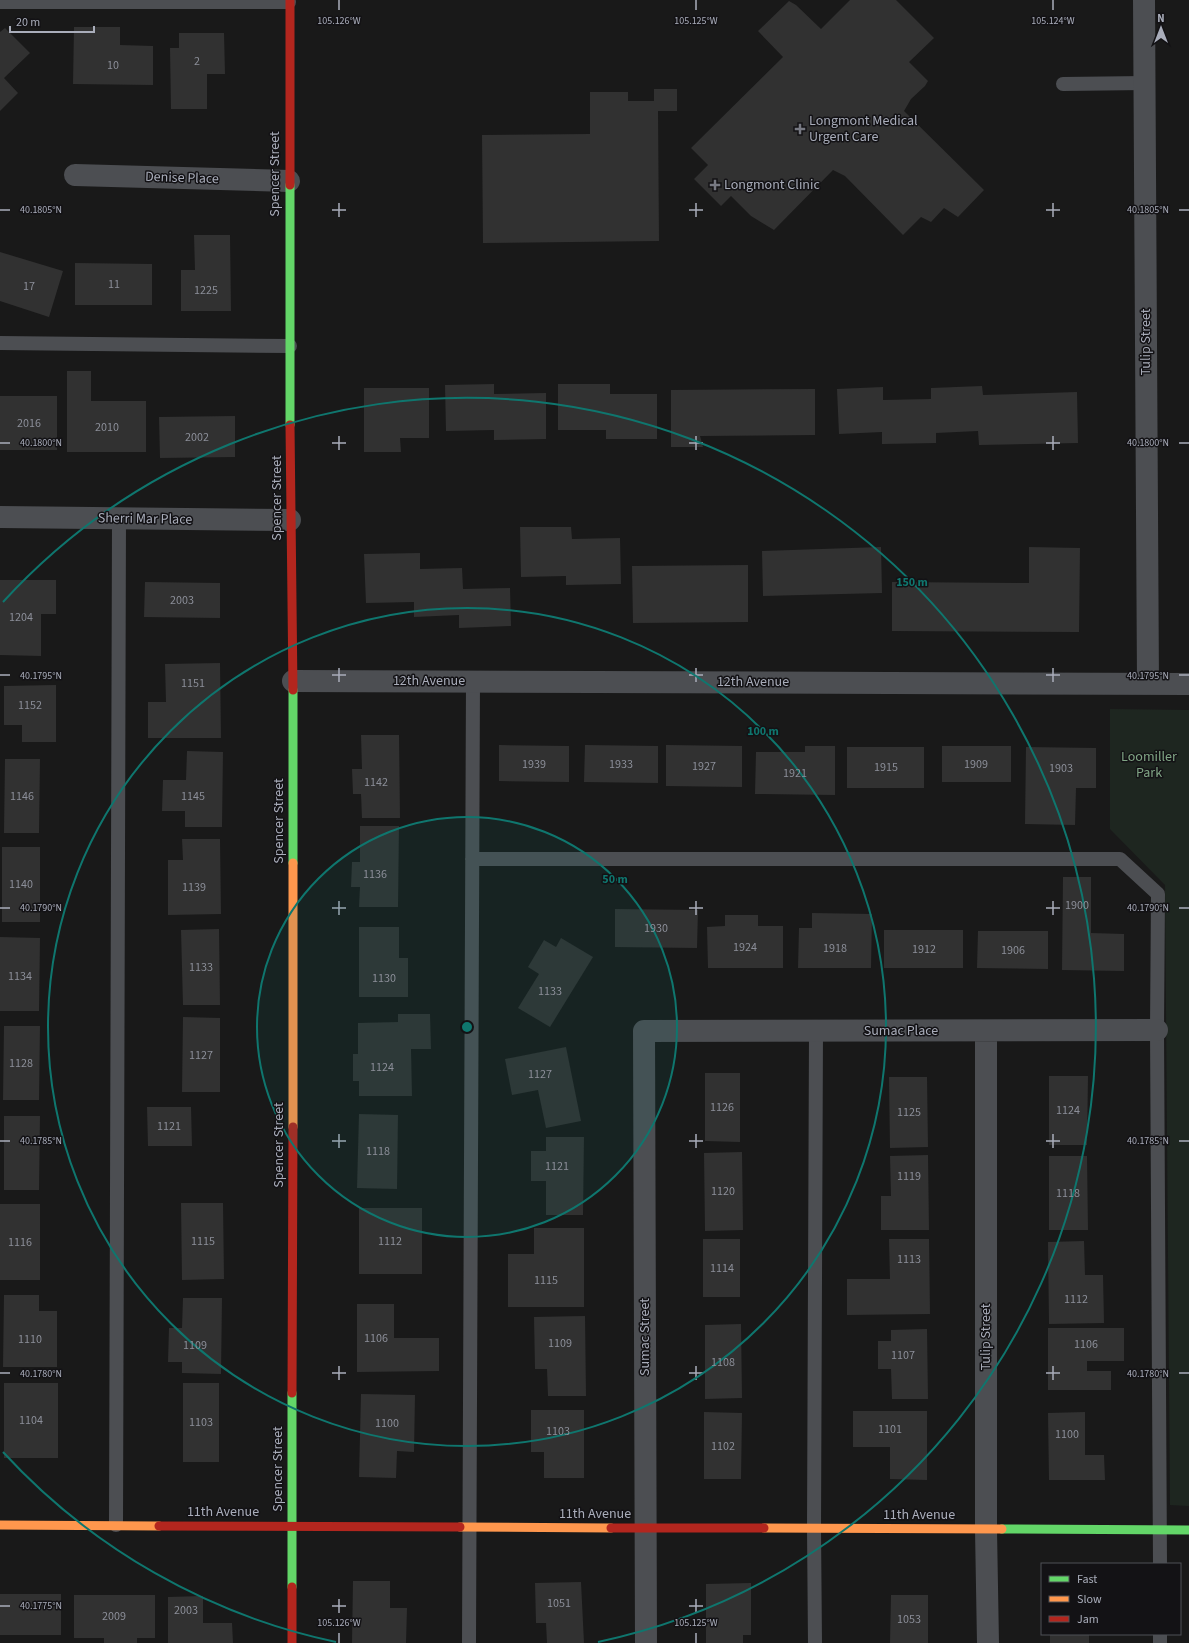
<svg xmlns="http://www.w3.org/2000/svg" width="1189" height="1643" font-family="'Source Sans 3',sans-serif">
<rect width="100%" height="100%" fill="#191919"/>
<path fill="#1e2620" d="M1110 709 1189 710V1506L1170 1505 1165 885 1110 829Z"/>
<path fill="#313131" d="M850 0H896L934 38 909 62 928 81 925 86 911 99 904 111 984 190 958 217 944 208 931 222 921 217 903 235 845 176 833 170 774 230 751 216 731 196 721 206 694 179 708 165 691 148 783 57 758 31 789 1 796 5 821 29Z
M74 27H120V45L153 46V85L73 84Z
M5 28 30 53 4 78 18 93 0 111V32Z
M179 33H224L225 74H207V109H171L170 48H179Z
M654 89H677V111H658L659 241 483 243 482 135 590 134V92H628V101H654Z
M194 235H230L231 311H181V270H195Z
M0 252 63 271 49 317 0 301Z
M75 263 152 264V305H75Z
M67 371H91V401H146V452H67Z
M494 384V394L546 393V439L494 440V430L446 431 445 385Z
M558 384H610V394H657V439H606V430H558Z
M982 386 983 395 1077 392 1078 443 979 445 978 431 936 433V443L882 444V432L839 434 837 389 883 387V400L931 399V388Z
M364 388H429V438H400L401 452H364Z
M815 389V435L700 436 703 447H671V390Z
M0 396H57V450H0Z
M235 416V457L160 458 159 417Z
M520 527H571L572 539 620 538 621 584 566 585V576L521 577Z
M881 547 882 593 763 596 762 551Z
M1029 547 1080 548 1079 632 892 631V582L1029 583Z
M420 553V569L462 568 463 589 510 588 511 626 459 628V615L414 617V602L366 603 364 554Z
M748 565V622L633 623 632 566Z
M0 580H56V614H41V656L0 655Z
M145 582 220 583V618L144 617Z
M220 663 221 738H148V702H166L165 664Z
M56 685V742H22V725H4V686Z
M361 735H399L400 818H362L361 794H353L352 769H362Z
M499 745 569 746V782L499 781Z
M585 745 658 746V783L584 782Z
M666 745 742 746V787L666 786Z
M805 746H835V795L755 794 756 752H805Z
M942 746H1011V782H942Z
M847 747H924V788H847Z
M1026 747 1096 748V788H1076L1075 825 1025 824Z
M187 751 223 752 222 827H185V811H162L163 780H186Z
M5 759H40L39 833H4Z
M360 826H399L398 907H359L360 887H351L352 862H360Z
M182 839H220L221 914 168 915V860H183Z
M2 847H40V922H2Z
M1063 877H1091V933L1124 934V971L1062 970Z
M615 909 698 910 697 948 615 947Z
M812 913 872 914 871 968H798L799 928H812Z
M725 915H758V926H783V968H708L707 927 725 926Z
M359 927H399V958H408V997H359Z
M219 929 220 1005H183L181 930Z
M884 930H963V968H884Z
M978 931H1048V969L977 968Z
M0 937 40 938 39 1011H0Z
M561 938 593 957 550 1027 518 1008 539 974 528 967 544 940 556 947Z
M398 1014H430L431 1049H411L412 1096H359V1081H353V1054H358V1023L398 1022Z
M183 1017 220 1018V1092H182Z
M4 1026H40L39 1100H3Z
M566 1047 581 1121 546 1128 538 1090 512 1095 505 1059Z
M705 1073H740V1142L705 1141Z
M1049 1076H1088L1087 1145H1049Z
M889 1077H927L928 1147 890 1148Z
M147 1107H191L192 1146H148Z
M359 1114 398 1115 397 1189 357 1188Z
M4 1116H40L39 1190H4Z
M546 1137H584L583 1215H546V1181H531V1151H546Z
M742 1152 743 1230 705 1231 704 1153Z
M928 1155 929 1230H881V1196H891L890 1156Z
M1049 1156H1087L1088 1230H1049Z
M181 1203H223L224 1279 182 1280Z
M0 1204H40V1280H0Z
M359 1208H422V1274H359Z
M534 1228H584V1307H508V1254H534Z
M703 1239H740V1297H703Z
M889 1239H929L930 1314 847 1315V1279H890Z
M1084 1241 1085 1275H1103L1104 1323 1049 1324 1048 1242Z
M4 1295H39V1311H57V1367H3Z
M183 1298H222L221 1374 182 1373V1362H168L169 1328H182Z
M357 1304H394V1338H439V1371L357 1372Z
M585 1316 586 1396H548L547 1369H535L534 1317Z
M741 1324 742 1398 705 1399V1325Z
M1048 1328H1124V1361H1087V1371H1111V1390H1048Z
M927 1329 928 1399H892L891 1369H878V1341H891V1330Z
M4 1383H58V1458H4Z
M183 1383H219V1462H183Z
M361 1394 415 1395 414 1452 397 1451 396 1478 359 1477Z
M531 1410H584V1478H544V1452H531Z
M853 1411H927V1480L890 1479V1447H853Z
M704 1412 742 1413 741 1479H704Z
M1085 1412V1455H1104L1105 1480H1049L1048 1413Z
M353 1581H390V1608H407L406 1643H352Z
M581 1582 584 1643H547L546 1623H536L535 1583Z
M751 1583V1635H743V1643H706V1584Z
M0 1594H61V1635H0Z
M74 1595H155V1638H137V1643H104V1638H74Z
M891 1595H928V1643H890Z
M203 1596V1623H232L233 1643H168V1597Z
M1050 1634H1089V1643H1050Z"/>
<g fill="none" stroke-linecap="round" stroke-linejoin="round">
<path stroke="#4c4e52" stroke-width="14" d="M0 2H289
M1063 84 1145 83
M0 343 290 346
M472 859H1120L1158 894 1157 1030 1160 1564
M116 1525 119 519
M1160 1634V1643
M469 1643 473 681
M815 1643 814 1529 816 1031"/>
<path stroke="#4c4e52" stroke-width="22" d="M1144 0 1148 684
M75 175 289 181
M0 517 290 520
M293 681 1189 684
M986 1031V1530L988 1643
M646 1643 644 1031 1157 1030"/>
<path stroke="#63d668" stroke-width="9" d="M290 185V425
M293 863V690
M1002 1529 1189 1530
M292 1587V1393"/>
<path stroke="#ff974d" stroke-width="9" d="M293 1127V863
M0 1525 159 1526
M460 1527 611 1528
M764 1528 1002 1529"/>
<path stroke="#b3261e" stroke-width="9" d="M290 0V185
M290 425 293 690
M292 1393 293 1127
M159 1526 460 1527
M611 1528H764
M292 1643V1587"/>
</g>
<path fill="none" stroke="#a9adba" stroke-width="1.5" d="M339 0V10M696 0V10M1053 0V10M339 203V217M696 203V217M1053 203V217M0 210H10M332 210H346M689 210H703M1046 210H1060M1179 210H1189M339 436V450M696 436V450M1053 436V450M0 443H10M332 443H346M689 443H703M1046 443H1060M1179 443H1189M339 668V682M696 668V682M1053 668V682M0 675H10M332 675H346M689 675H703M1046 675H1060M1179 675H1189M339 901V915M696 901V915M1053 901V915M0 908H10M332 908H346M689 908H703M1046 908H1060M1179 908H1189M339 1134V1148M696 1134V1148M1053 1134V1148M0 1141H10M332 1141H346M689 1141H703M1046 1141H1060M1179 1141H1189M339 1366V1380M696 1366V1380M1053 1366V1380M0 1373H10M332 1373H346M689 1373H703M1046 1373H1060M1179 1373H1189M339 1599V1613M696 1599V1613M0 1606H10M332 1606H346M689 1606H703M339 1633V1643M696 1633V1643"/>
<circle cx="467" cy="1027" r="210" fill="#0f766e" fill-opacity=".12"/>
<g fill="none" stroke="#0f766e" stroke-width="2">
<circle cx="467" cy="1027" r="210"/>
<circle cx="467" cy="1027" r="419"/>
<path d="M336 1642A629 629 0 0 1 3 1452M3 602A629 629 0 1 1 598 1642"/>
</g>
<g fill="#777982" stroke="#131215" stroke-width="1.5">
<path d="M798 123h4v4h4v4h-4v4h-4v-4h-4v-4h4z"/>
<path d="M713 179h4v4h4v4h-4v4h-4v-4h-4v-4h4z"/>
</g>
<g text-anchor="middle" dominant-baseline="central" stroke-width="3" stroke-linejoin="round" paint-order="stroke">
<g font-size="12" fill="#8b8e98">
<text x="197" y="61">2</text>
<text x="113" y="65">10</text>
<text x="114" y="284">11</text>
<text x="29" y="286">17</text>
<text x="206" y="290">1225</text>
<text x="29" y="423">2016</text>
<text x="107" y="427">2010</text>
<text x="197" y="437">2002</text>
<text x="182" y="600">2003</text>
<text x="21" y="617">1204</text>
<text x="193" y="683">1151</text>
<text x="30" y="705">1152</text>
<text x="534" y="764">1939</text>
<text x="621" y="764">1933</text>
<text x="976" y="764">1909</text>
<text x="704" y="766">1927</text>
<text x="886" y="767">1915</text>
<text x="1061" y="768">1903</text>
<text x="795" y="773">1921</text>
<text x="376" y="782">1142</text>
<text x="22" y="796">1146</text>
<text x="193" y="796">1145</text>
<text x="375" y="874">1136</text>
<text x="21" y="884">1140</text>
<text x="194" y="887">1139</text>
<text x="1077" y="905">1900</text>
<text x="656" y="928">1930</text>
<text x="745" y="947">1924</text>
<text x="835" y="948">1918</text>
<text x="924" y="949">1912</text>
<text x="1013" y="950">1906</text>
<text x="201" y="967">1133</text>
<text x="20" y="976">1134</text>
<text x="384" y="978">1130</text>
<text x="550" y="991">1133</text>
<text x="201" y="1055">1127</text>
<text x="21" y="1063">1128</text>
<text x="382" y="1067">1124</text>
<text x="540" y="1074">1127</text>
<text x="722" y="1107">1126</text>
<text x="1068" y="1110">1124</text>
<text x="909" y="1112">1125</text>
<text x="169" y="1126">1121</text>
<text x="378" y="1151">1118</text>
<text x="557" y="1166">1121</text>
<text x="909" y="1176">1119</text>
<text x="723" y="1191">1120</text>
<text x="1068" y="1193">1118</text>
<text x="203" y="1241">1115</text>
<text x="390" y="1241">1112</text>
<text x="20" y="1242">1116</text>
<text x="909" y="1259">1113</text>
<text x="722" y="1268">1114</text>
<text x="546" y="1280">1115</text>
<text x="1076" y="1299">1112</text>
<text x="376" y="1338">1106</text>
<text x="30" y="1339">1110</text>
<text x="560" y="1343">1109</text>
<text x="1086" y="1344">1106</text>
<text x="195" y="1345">1109</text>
<text x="903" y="1355">1107</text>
<text x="723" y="1362">1108</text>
<text x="31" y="1420">1104</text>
<text x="201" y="1422">1103</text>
<text x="387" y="1423">1100</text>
<text x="890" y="1429">1101</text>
<text x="558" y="1431">1103</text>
<text x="1067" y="1434">1100</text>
<text x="723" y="1446">1102</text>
<text x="559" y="1603">1051</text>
<text x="186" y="1610">2003</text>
<text x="114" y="1616">2009</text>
<text x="909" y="1619">1053</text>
</g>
<g font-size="14" fill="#a9adba" stroke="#131215" text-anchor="start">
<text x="809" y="121">Longmont Medical<tspan x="809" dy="16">Urgent Care</tspan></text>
<text x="724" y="185">Longmont Clinic</text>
</g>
<g font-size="14" fill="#a9adba" stroke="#131215">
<text transform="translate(275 174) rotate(-90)">Spencer Street</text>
<text transform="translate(182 178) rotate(2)">Denise Place</text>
<text transform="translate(1146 342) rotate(-90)">Tulip Street</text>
<text transform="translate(277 498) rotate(-90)">Spencer Street</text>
<text transform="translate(145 519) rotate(1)">Sherri Mar Place</text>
<text x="429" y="681">12th Avenue</text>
<text x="753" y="682">12th Avenue</text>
<text transform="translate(279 821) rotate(-90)">Spencer Street</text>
<text x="901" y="1031">Sumac Place</text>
<text transform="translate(279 1145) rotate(-90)">Spencer Street</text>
<text transform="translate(645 1337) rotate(-90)">Sumac Street</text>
<text transform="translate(986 1337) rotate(-90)">Tulip Street</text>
<text transform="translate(278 1469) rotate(-90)">Spencer Street</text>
<text x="223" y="1512">11th Avenue</text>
<text x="595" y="1514">11th Avenue</text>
<text x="919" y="1515">11th Avenue</text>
</g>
<g font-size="14" fill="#80a585" stroke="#131215">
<text x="1149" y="757">Loomiller<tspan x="1149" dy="16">Park</tspan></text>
</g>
</g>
<g font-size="10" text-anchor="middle" fill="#a9adba" stroke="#131215" stroke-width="3" stroke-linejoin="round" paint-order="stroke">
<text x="339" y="24">105.126°W</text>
<text x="696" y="24">105.125°W</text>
<text x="1053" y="24">105.124°W</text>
<text x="41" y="213">40.1805°N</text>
<text x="1148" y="213">40.1805°N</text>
<text x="41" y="446">40.1800°N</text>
<text x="1148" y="446">40.1800°N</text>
<text x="41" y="679">40.1795°N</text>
<text x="1148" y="679">40.1795°N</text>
<text x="41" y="911">40.1790°N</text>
<text x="1148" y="911">40.1790°N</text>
<text x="41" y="1144">40.1785°N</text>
<text x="1148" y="1144">40.1785°N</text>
<text x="41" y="1377">40.1780°N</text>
<text x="1148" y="1377">40.1780°N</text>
<text x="41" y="1609">40.1775°N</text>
<text x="339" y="1626">105.126°W</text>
<text x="696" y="1626">105.125°W</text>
</g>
<circle cx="467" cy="1027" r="6" fill="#0f766e" stroke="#131215" stroke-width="2"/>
<g font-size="12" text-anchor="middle" font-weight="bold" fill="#0f766e" stroke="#131215" stroke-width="3" stroke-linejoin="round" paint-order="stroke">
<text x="912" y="586">150 m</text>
<text x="763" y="735">100 m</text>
<text x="615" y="883">50 m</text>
</g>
<rect x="1041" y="1563" width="140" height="72" fill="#131215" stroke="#4f5057"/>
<rect x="1049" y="1576" width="20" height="6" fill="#63d668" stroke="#4f5057"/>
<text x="1077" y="1583" font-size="12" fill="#a9adba">Fast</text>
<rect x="1049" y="1596" width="20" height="6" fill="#ff974d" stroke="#4f5057"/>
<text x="1077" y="1603" font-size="12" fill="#a9adba">Slow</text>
<rect x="1049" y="1616" width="20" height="6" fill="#b3261e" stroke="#4f5057"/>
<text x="1077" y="1623" font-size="12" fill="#a9adba">Jam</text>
<g transform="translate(1161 28)" stroke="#131215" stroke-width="3" paint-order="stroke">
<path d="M0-3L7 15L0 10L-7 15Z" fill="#a9adba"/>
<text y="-6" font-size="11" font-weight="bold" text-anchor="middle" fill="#a9adba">N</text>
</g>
<path d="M10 26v6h84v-6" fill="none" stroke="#a9adba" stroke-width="2"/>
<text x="16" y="26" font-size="12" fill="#a9adba" stroke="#131215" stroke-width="3" paint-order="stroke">20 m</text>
</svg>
